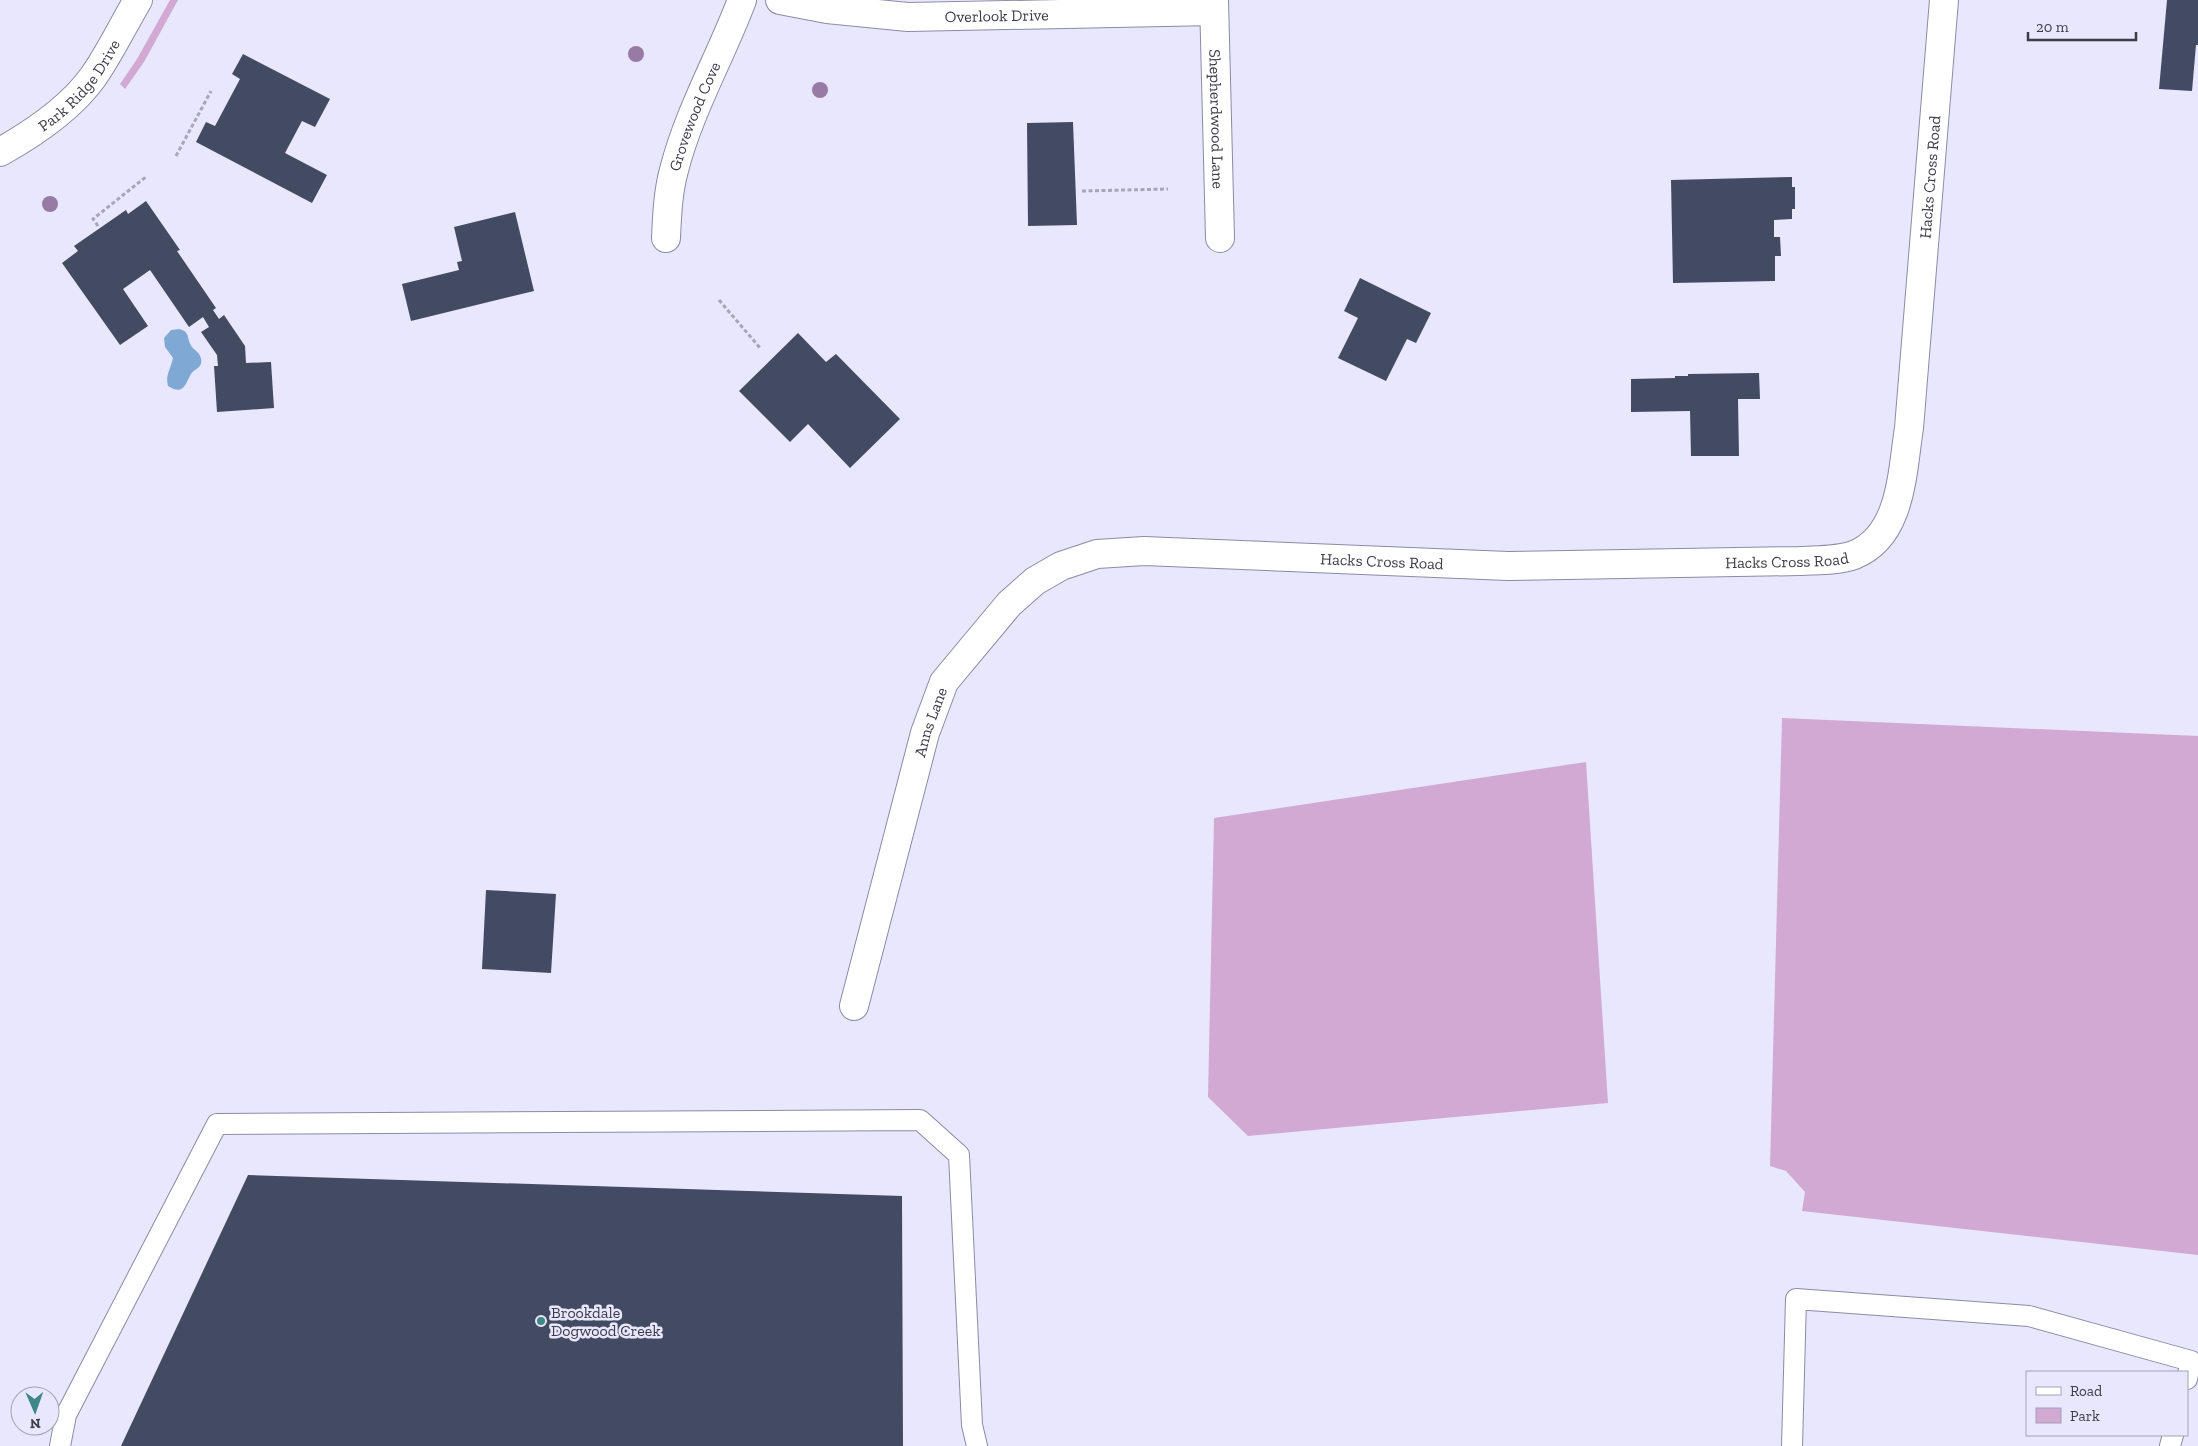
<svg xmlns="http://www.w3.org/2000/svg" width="2198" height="1446" font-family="'Zilla Slab',serif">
<rect width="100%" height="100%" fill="#e8e7fe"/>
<path fill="#d1a9d3" d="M170 0H178L144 62 125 89 120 84 137 59Z
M1782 718 2198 736V1255L1802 1211 1805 1192 1786 1171 1770 1166Z
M1586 762 1608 1103 1248 1136 1208 1097 1214 818Z"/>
<path fill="#7fa8d5" d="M179 329C191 332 186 338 192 347 195 351 200 352 201 359 203 368 194 369 191 374 185 384 184 396 168 386 165 374 171 369 173 358L165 347 164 338 171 330Z"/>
<path fill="#434b62" d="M2167 0H2198V45H2196L2192 91 2159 89Z
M243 54 330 99 315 127 302 121 285 153 327 175 312 203 196 142 206 122 215 126 240 79 232 74Z
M1073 122 1077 225 1028 226 1027 123Z
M1792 177V187H1795V209H1792V219L1774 220V237H1780L1781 256H1775V281L1673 283 1671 180Z
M146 201 180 250 177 251 216 308 213 310 219 319 224 315 245 346 246 363 271 362 274 408 217 412 214 366H218L217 355 201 332 209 327 203 317 189 327 150 270 123 289 148 326 120 345 62 263 78 251 74 246 126 210 128 214Z
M515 212 534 291 411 321 402 284 459 270 457 262 462 261 454 227Z
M1360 278 1431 313 1416 343 1407 339 1386 381 1338 358 1358 318 1344 311Z
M798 333 826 362 836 354 900 419 850 468 808 424 790 442 739 391Z
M1759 373 1760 399H1738L1739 456H1691L1690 411 1631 412V379L1675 378V376H1688V374Z
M486 890 556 894 551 973 482 969Z
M248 1175 902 1196 903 1446H121Z"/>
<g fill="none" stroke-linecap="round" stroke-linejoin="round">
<defs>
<path id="lane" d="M60 1446 66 1415 217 1124 920 1120 959 1155 972 1425 977 1446
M1792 1446 1796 1299 2029 1316 2191 1361 2187 1379
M2170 1446 2173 1435"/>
<g id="street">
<path id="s1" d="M780 0 827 9 908 17 1214 11"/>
<path id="s2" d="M1214 0 1220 238"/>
<path id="s3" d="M0 152C34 133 70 109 93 77 110 53 123 25 138 0"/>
<path id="s4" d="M666 238C667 215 668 192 674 170 689 111 721 56 742 0"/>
<path id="s5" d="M854 1006 925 733 944 682 1009 604 1035 581 1061 566 1097 554 1144 551 1508 566 1800 561C1817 560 1837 561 1854 555 1902 536 1902 472 1909 428L1944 0"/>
</g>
</defs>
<use href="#lane" stroke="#8c8aa5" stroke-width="22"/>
<use href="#street" stroke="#8c8aa5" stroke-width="30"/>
<path stroke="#a7a6b9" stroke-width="3" stroke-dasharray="4 2.5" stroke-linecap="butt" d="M176 156 211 91
M1082 191 1168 189
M98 226 93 219 147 176
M719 300 761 349"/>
<use href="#lane" stroke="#fff" stroke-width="20"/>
<use href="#street" stroke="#fff" stroke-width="28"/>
</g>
<g fill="#977ba4">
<circle cx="636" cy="54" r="8"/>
<circle cx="820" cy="90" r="8"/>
<circle cx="50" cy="204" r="8"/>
</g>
<circle fill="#3e8687" stroke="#e8e7fe" stroke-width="2" cx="541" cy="1321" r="5"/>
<g text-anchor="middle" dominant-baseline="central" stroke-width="5" stroke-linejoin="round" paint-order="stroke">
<g font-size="16" fill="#3c3b47" stroke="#e8e7fe">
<text stroke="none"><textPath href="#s1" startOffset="218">Overlook Drive</textPath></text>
<text stroke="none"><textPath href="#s3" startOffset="105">Park Ridge Drive</textPath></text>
<text stroke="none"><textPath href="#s4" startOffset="126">Grovewood Cove</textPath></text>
<text stroke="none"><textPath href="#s2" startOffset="119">Shepherdwood Lane</textPath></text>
<text stroke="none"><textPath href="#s5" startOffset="1696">Hacks Cross Road</textPath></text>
<text stroke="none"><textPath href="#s5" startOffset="1231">Hacks Cross Road</textPath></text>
<text stroke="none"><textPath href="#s5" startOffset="826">Hacks Cross Road</textPath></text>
<text stroke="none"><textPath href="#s5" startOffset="294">Anns Lane</textPath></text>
</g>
<g font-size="16" fill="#3c3b47" stroke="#e8e7fe" text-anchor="start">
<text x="551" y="1312">Brookdale<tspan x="551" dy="18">Dogwood Creek</tspan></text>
</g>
</g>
<rect x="2026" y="1371" width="162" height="65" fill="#e8e7fe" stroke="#a3a2b5"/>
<rect x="2036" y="1387" width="25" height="8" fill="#ffffff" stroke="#a3a2b5"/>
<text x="2070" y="1396" font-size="15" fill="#3c3b47">Road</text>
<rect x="2036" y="1408" width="25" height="15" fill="#d1a9d3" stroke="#a3a2b5"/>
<text x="2070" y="1421" font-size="15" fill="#3c3b47">Park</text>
<g transform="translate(35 1411) rotate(178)"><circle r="24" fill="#e8e7fe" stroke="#a3a2b5"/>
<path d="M0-4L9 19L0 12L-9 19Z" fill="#3e8687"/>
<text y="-8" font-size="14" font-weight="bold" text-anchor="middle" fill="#3c3b47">N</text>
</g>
<path d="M2028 32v8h108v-8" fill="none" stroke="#3c3b47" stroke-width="2.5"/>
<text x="2036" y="32" font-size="15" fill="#3c3b47" stroke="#e8e7fe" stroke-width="4" paint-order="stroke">20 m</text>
</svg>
